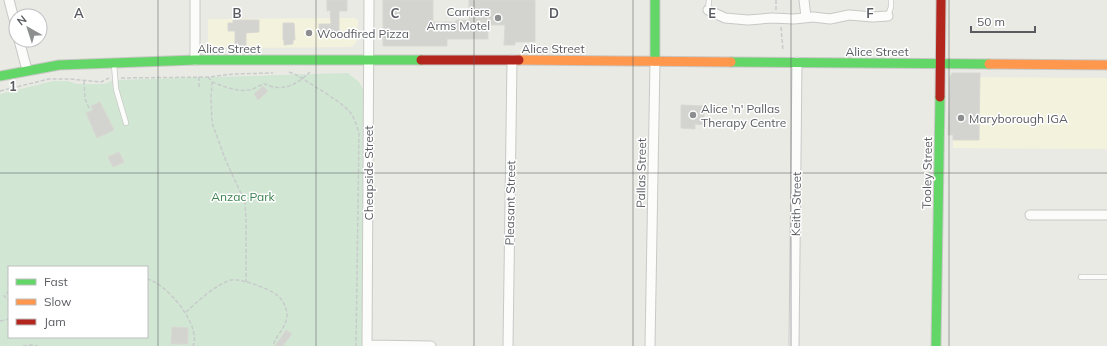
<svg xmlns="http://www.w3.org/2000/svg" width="1107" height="346" font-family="Mulish,sans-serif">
<rect width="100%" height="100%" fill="#eaeae4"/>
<path fill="#f3f3dd" d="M354 18 358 20 357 41 354 45 350 47 214 48 208 42V19Z
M953 77 1107 78V149L953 148Z"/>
<path fill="#d2e6d4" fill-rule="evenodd" d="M348 73 359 82 363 89 362 346H0V94L53 81H68L77 84H104L114 80ZM9 267H147V337H9Z"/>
<path fill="#d3d3cf" stroke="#d9d8d3" d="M327 0H347V11H339V33H319V24H331L330 10 327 11Z
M383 0H433V22H456V20H469V0H535V42H515V45H504L505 25H488V39H447V46H383Z
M233 20H259V32L246 33V47H235V31H228V23H233Z
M283 23H294L295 40H293V44L284 45V40H283Z
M952 73H980L979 140H953V135H948L950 77Z
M263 86 268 91 258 100 254 94Z
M100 102 114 130 97 138 86 113 93 110 91 106Z
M681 105 704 106V125L695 124V129L681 128Z
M119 152 124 162 113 167 108 157Z
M172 327 188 328V344H171Z
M286 330 292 334 288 339 283 346H275Z"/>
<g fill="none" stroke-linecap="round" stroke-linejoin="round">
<defs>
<path id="lane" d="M708 10 709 0
M888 16 891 7V0
M114 64 116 89 126 123
M1081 277H1107"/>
<path id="street" d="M9 0 16 27
M195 0V60
M804 0 806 17
M708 10 725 18 748 20 772 18 794 19 813 17 830 19 849 15 873 17 888 16
M19 40 27 70
M1030 215H1107
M367 345 431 346
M367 346 369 0
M508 346 512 60
M650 346 655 61
M794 346 797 62"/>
<path id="fast" d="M655 0V61
M731 62 989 64
M0 76 59 65 195 60H421
M936 346 940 97"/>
<path id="slow" d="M519 60 731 62
M989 64 1107 65"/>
<path id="jam" d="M421 60H519
M940 97 941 0"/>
</defs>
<use href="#lane" stroke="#c8c8c7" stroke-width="6"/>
<use href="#street" stroke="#c8c8c7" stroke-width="11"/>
<use href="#fast" stroke="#c7c7c5" stroke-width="11"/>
<use href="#slow" stroke="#c7c7c5" stroke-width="11"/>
<use href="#jam" stroke="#c7c7c5" stroke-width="11"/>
<path stroke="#c7ccca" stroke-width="1.5" stroke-dasharray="4 2" stroke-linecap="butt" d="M776 10V0
M781 27 783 51
M289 72 297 75C311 85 338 99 349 111 354 117 357 125 359 134L356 346
M199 77V87
M208 77 212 82 211 98 212 123 226 161 245 202 246 221V282
M121 78 208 77 234 74 273 73
M84 81 85 99 90 110
M212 82C223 86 236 92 248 90 254 90 260 84 265 84 268 85 271 87 274 87 289 90 300 81 310 72
M0 91 49 79H70L101 82 109 78
M147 279C166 283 202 325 193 346
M9 291 4 296 9 301
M186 312C197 302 216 284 231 280 240 278 270 289 277 295 283 300 287 308 287 316 286 328 276 335 273 346
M0 321 9 319
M23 346 31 345 38 346"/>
<use href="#lane" stroke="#fcfcfb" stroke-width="4.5"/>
<use href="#street" stroke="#fcfcfb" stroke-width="9"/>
<use href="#fast" stroke="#63d668" stroke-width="9"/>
<use href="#slow" stroke="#ff974d" stroke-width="9"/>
<use href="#jam" stroke="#b3261e" stroke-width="9"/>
</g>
<path fill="none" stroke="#5a5c61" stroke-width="1" stroke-opacity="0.55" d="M158 0V346M316 0V346M474 0V346M633 0V346M791 0V346M949 0V346M0 173H1107"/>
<g fill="#8c8e8f" stroke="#fff" stroke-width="1.5">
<circle cx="498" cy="18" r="4"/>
<circle cx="309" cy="33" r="4"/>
<circle cx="693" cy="115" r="4"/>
<circle cx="961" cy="118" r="4"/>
</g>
<g text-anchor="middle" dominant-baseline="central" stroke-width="3" stroke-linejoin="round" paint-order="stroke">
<g font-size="12" fill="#5a5c61" stroke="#fff" text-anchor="start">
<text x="490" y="11" text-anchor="end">Carriers<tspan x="490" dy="14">Arms Motel</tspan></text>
<text x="317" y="33">Woodfired Pizza</text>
<text x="701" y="108">Alice 'n' Pallas<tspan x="701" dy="14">Therapy Centre</tspan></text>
<text x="969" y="118">Maryborough IGA</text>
</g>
<g font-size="12" fill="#5a5c61" stroke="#fff">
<text x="229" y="48">Alice Street</text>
<text x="553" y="48">Alice Street</text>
<text x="877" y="51">Alice Street</text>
<text transform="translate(368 173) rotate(-90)">Cheapside Street</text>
<text transform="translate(641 173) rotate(-89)">Pallas Street</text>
<text transform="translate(927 173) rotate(-89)">Tooley Street</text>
<text transform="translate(510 203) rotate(-89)">Pleasant Street</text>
<text transform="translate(796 204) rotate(-89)">Keith Street</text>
</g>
<g font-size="12" fill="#3a804d" stroke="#fff">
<text x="243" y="196">Anzac Park</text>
</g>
</g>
<g font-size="13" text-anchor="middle" font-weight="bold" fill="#5a5c61" stroke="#fff" stroke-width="3" stroke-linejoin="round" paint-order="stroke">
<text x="79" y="18">A</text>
<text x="237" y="18">B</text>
<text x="395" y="18">C</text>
<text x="554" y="18">D</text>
<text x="712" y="18">E</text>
<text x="870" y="18">F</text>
<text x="13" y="91">1</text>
</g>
<rect x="8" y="266" width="140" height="72" fill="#ffffff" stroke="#bdbec0"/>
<rect x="16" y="279" width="20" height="6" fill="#63d668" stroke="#bdbec0"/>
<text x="44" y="286" font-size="12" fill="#5a5c61">Fast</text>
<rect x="16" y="299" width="20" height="6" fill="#ff974d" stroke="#bdbec0"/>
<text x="44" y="306" font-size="12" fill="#5a5c61">Slow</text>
<rect x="16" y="319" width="20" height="6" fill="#b3261e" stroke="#bdbec0"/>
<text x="44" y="326" font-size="12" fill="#5a5c61">Jam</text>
<g transform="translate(28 28) rotate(321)"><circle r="19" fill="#ffffff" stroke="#bdbec0"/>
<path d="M0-3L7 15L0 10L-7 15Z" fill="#8c8e8f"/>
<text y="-6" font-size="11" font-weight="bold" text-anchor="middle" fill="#5a5c61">N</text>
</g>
<path d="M971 26v6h64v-6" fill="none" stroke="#5a5c61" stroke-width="2"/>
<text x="977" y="26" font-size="12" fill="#5a5c61" stroke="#ffffff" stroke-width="3" paint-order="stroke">50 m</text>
</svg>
